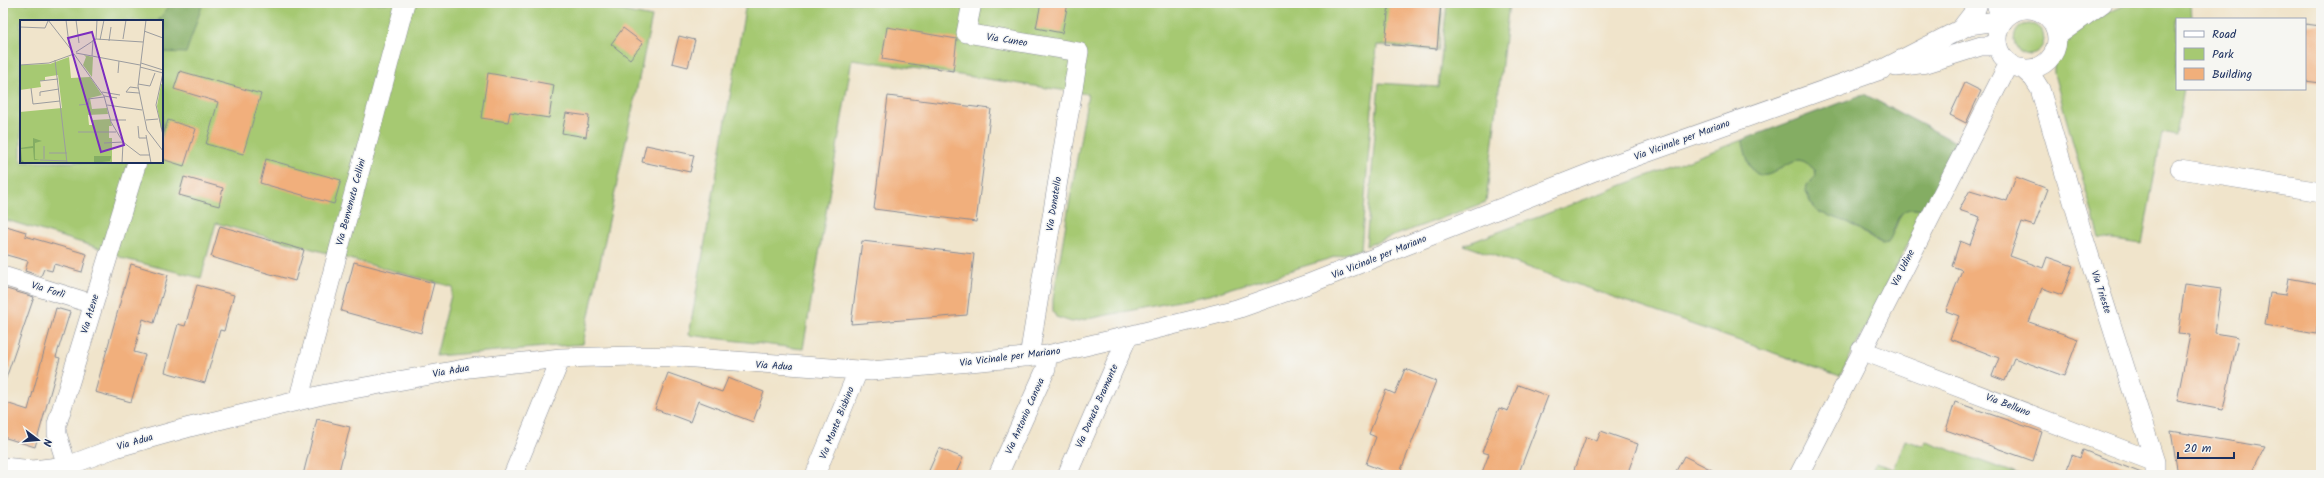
<svg xmlns="http://www.w3.org/2000/svg" width="2324" height="478" font-family="Kalam,sans-serif">
<rect width="100%" height="100%" fill="#f6f6f2"/>
<filter id="ink" filterUnits="userSpaceOnUse"><feTurbulence type="fractalNoise" baseFrequency=".025" numOctaves="2"/><feDisplacementMap in="SourceGraphic" scale="8" xChannelSelector="R" yChannelSelector="G"/><feConvolveMatrix kernelMatrix="1 2 1 2 8 2 1 2 1" color-interpolation-filters="sRGB"/></filter>
<filter id="wash" filterUnits="userSpaceOnUse"><feTurbulence type="fractalNoise" baseFrequency=".012" numOctaves="4" result="noise"/><feDisplacementMap in="SourceGraphic" scale="16" xChannelSelector="R" yChannelSelector="G"/><feGaussianBlur stdDeviation="0.9" result="paint"/><feColorMatrix in="noise" values="0 0 0 0 0 0 0 0 0 0 0 0 0 0 0 0 0 1.4 0 .05"/><feComposite in="paint" operator="in"/></filter>
<g filter="url(#wash)">
<rect width="100%" height="100%" fill="#f0e4cb"/>
<path fill="#a6c972" stroke="#607c68" fill-rule="evenodd" d="M3 3H582L652 17 583 344 436 356 453 287 216 223 201 278 125 259 99 248 3 219ZM21 21H162V162H21Z
M746 3H1443L1438 51 1377 45 1361 249 1209 295 1072 322 1056 317 1053 311V299L1088 94 852 59 803 349 689 335Z
M1447 3H1509L1486 202 1366 246 1379 83 1438 87Z
M2131 3H2191L2192 19H2177V89H2184L2176 136 2162 133 2142 244 2099 238 2054 74C2050 30 2098 17 2131 3Z
M2014 39a15 15 0 1 1 30 0a15 15 0 1 1-30 0Z
M1742 140C1745 149 1747 162 1752 169 1766 188 1785 159 1800 160 1806 161 1811 167 1815 170L1816 176 1807 185C1813 222 1825 209 1851 224 1862 230 1870 239 1882 244 1885 242 1890 239 1891 236 1902 218 1897 203 1925 211L1840 376 1464 245Z
M1905 440 1923 446 1926 441 2019 475H1871L1875 463 1894 469Z"/>
<path fill="#84ad64" stroke="#506e61" d="M171 3H203L186 53 162 52V21H158Z
M1864 94 1959 144 1925 211C1895 202 1899 224 1888 243L1882 244 1850 223 1818 212 1810 202 1806 191 1807 185 1816 176 1815 170C1811 167 1806 161 1800 160 1785 159 1766 188 1752 169 1747 162 1745 149 1742 140Z"/>
<g id="blocks">
<path fill="#f1af7b" d="M1041 3H1068L1062 33 1036 28Z
M1389 3H1441L1437 49 1385 44Z
M2305 24 2321 26V83L2305 81Z
M887 27 957 39 953 71 882 59Z
M623 28 643 43 630 59 611 44Z
M679 36 695 40 688 67 672 63Z
M180 71 261 94 243 154 206 144 218 102 174 89Z
M488 73 554 85 549 118 510 112 508 122 481 118Z
M1965 83 1981 91 1966 123 1950 115Z
M888 96 991 109 976 222 874 209Z
M566 113 589 116 586 137 562 133Z
M168 120 196 129 184 166 162 159V138Z
M646 145 694 155 690 172 642 162Z
M266 159 341 180 334 204 260 183Z
M184 177 223 188 219 206 179 195Z
M2016 177 2048 189 2034 226 2022 222 2010 256 2043 268 2047 257 2073 266 2062 295 2042 288 2029 322 2078 339 2064 376 2014 358 2005 381 1992 376 1999 358 1950 339 1959 316 1946 311 1962 270 1952 266 1960 241 1970 245 1980 217 1959 210 1970 190 2007 201Z
M3 225 26 232 25 236 87 254 82 272 54 264 52 271 44 269 41 276 25 271 28 261 3 254Z
M220 226 304 250 295 281 211 257Z
M862 241 974 254 967 315 851 324Z
M354 262 434 283 421 333 341 311Z
M131 264 168 275 154 323 143 319 134 352 145 355 131 402 95 392Z
M2288 278 2321 284V304L2316 334 2265 325 2270 293 2285 295Z
M2185 284 2221 289 2215 333 2238 337 2223 410 2177 401 2190 335 2178 334Z
M197 285 234 295 224 331 220 330 205 383 165 372 178 324 185 326Z
M3 288 34 297 5 381 3 380Z
M56 308 70 312 56 357 60 358 35 447 3 437V402L28 410Z
M1405 369 1436 381 1399 475H1394L1366 464 1376 437 1369 434 1386 390 1395 394Z
M668 373 722 392 728 378 764 392 753 422 698 401 690 422 655 409Z
M1518 385 1548 396 1518 475H1481L1489 454 1482 452 1499 408 1508 411Z
M1955 402 2042 432 2033 461 1946 430Z
M317 419 350 427 338 475H303Z
M1601 431 1638 444 1627 475H1572L1586 437 1597 441Z
M2171 431 2265 447 2250 475H2178Z
M939 448 963 458 955 475H927Z
M2083 450 2144 474V475H2065L2072 455 2080 458Z
M1684 456 1722 475H1674Z"/>
</g>
</g>
<g filter="url(#ink)">
<use href="#blocks" fill-opacity="0" stroke="#868a94" stroke-width="1"/>
<g fill="none" stroke-linecap="round" stroke-linejoin="round">
<defs>
<path id="minor" d="M972 3 966 33 1079 52 1029 357
M1997 39a30 30 0 1 1 60 0a30 30 0 1 1-60 0Z
M2045 14 2072 10 2094 3
M1959 31 1976 9 1978 3
M2057 36 2103 3
M1896 67 1927 63 1981 46H1998
M2022 68 2033 78 2040 89 2085 242 2155 462V475
M2180 169 2321 192
M3 276 93 304
M1861 350 2155 462
M298 401 405 3
M67 466 57 434V424L137 162
M3 467 33 470 67 466
M59 475 67 466 118 447 190 427 326 394 469 368 561 358 633 356 681 357 871 371 1047 355 1128 336 1237 309 1308 284 1595 171 1883 69 1969 25 1990 22 2002 23 1996 3
M513 475 561 358
M815 475 858 371
M998 475 1046 369 1047 355
M1067 475 1128 336
M1799 475 2009 63"/>
</defs>
<use href="#minor" stroke="#868a94" stroke-width="20"/>
<use href="#minor" stroke="#fff" stroke-width="19"/>
</g>
</g>
<g text-anchor="middle" dominant-baseline="central" stroke-width="3" stroke-linejoin="round" paint-order="stroke">
<g font-size="10" fill="#1b2f5e" stroke="#f6f6f2">
<text transform="translate(1007 40) rotate(9)">Via Cuneo</text>
<text transform="translate(1682 140) rotate(-20)">Via Vicinale per Mariano</text>
<text transform="translate(351 202) rotate(-75)">Via Benvenuto Cellini</text>
<text transform="translate(1054 204) rotate(-81)">Via Donatello</text>
<text transform="translate(1379 257) rotate(-22)">Via Vicinale per Mariano</text>
<text transform="translate(1903 268) rotate(-63)">Via Udine</text>
<text transform="translate(48 290) rotate(17)">Via Forlì</text>
<text transform="translate(2101 292) rotate(72)">Via Trieste</text>
<text transform="translate(90 314) rotate(-73)">Via Atene</text>
<text transform="translate(1010 357) rotate(-7)">Via Vicinale per Mariano</text>
<text transform="translate(774 366) rotate(4)">Via Adua</text>
<text transform="translate(451 371) rotate(-10)">Via Adua</text>
<text transform="translate(2008 405) rotate(21)">Via Belluno</text>
<text transform="translate(1097 406) rotate(-66)">Via Donato Bramante</text>
<text transform="translate(1025 416) rotate(-66)">Via Antonio Canova</text>
<text transform="translate(837 423) rotate(-68)">Via Monte Bisbino</text>
<text transform="translate(135 442) rotate(-16)">Via Adua</text>
</g>
</g>
<g transform="translate(20 20)">
<rect width="143" height="143" fill="#f0e4cb"/>
<path d="M64 35 73 37 72 57 63 45 66 37ZM49 37 51 58 70 57 82 75 70 78 72 89 87 88 88 94 68 95 69 105H73V100L90 99 92 106H89V118H92V143H0V92L42 88 38 55 25 57V60L20 61 21 67 0 70V45L30 44ZM141 64 143 65V109H141L137 86Z" fill="#a6c972"/>
<path d="M13 118 22 121 15 123V139L20 140H14L13 128 1 129 2 140 5 143H0V128L13 126ZM74 136H91V138L90 141 74 143Z" fill="#84ad64"/>
<path fill="none" stroke="#9b9c9f" stroke-width="1" d="M28 0 53 32M46 0 49 24M56 0 59 23M126 0 118 66 127 110 143 131M0 7 25 8 28 1M124 11 143 18M76 19 77 0M103 19 106 0M80 20 84 0M89 21 91 7M56 32 76 19 123 22M56 33 120 45M72 36 73 20M35 40 47 143M121 43 143 50M0 45 29 43 54 34 84 76 91 102 103 122 120 135H130M120 47 143 53M98 53 99 41M143 53 136 85 143 115M20 61 38 59M118 64 130 66 135 53M11 68 13 84 40 81M118 68 110 67 106 72 119 73M82 72 100 75M20 76V72L39 69M84 76 97 78M59 85 69 84 68 79 84 77M87 85 122 90M91 100H106M126 100 138 99M118 106 119 118H126M58 112H96M126 115 131 143M84 123 103 122M29 133H47M24 139V126M20 140 47 141M102 143 103 123"/>
<path fill="#7b2cbf" fill-opacity="0.15" stroke="#7b2cbf" stroke-width="2" d="M72 12 104 125 81 132 48 18Z"/>
<rect width="143" height="143" fill="none" stroke="#1b2f5e" stroke-width="2"/>
</g>
<rect width="2324" height="478" fill="none" stroke="#f6f6f2" stroke-width="16"/>
<rect x="2176" y="18" width="130" height="72" fill="#f6f6f2" stroke="#9ea6b7"/>
<rect x="2184" y="31" width="20" height="6" fill="#ffffff" stroke="#9ea6b7"/>
<text x="2212" y="38" font-size="12" fill="#1b2f5e">Road</text>
<rect x="2184" y="48" width="20" height="12" fill="#a6c972" stroke="#9ea6b7"/>
<text x="2212" y="58" font-size="12" fill="#1b2f5e">Park</text>
<rect x="2184" y="68" width="20" height="12" fill="#f1af7b" stroke="#9ea6b7"/>
<text x="2212" y="78" font-size="12" fill="#1b2f5e">Building</text>
<g transform="translate(38 440) rotate(106)" stroke="#f6f6f2" stroke-width="3" paint-order="stroke">
<path d="M0-3L7 15L0 10L-7 15Z" fill="#1b2f5e"/>
<text y="-6" font-size="11" font-weight="bold" text-anchor="middle" fill="#1b2f5e">N</text>
</g>
<path d="M2178 452v6h56v-6" fill="none" stroke="#1b2f5e" stroke-width="2"/>
<text x="2184" y="452" font-size="12" fill="#1b2f5e" stroke="#f6f6f2" stroke-width="3" paint-order="stroke">20 m</text>
</svg>
